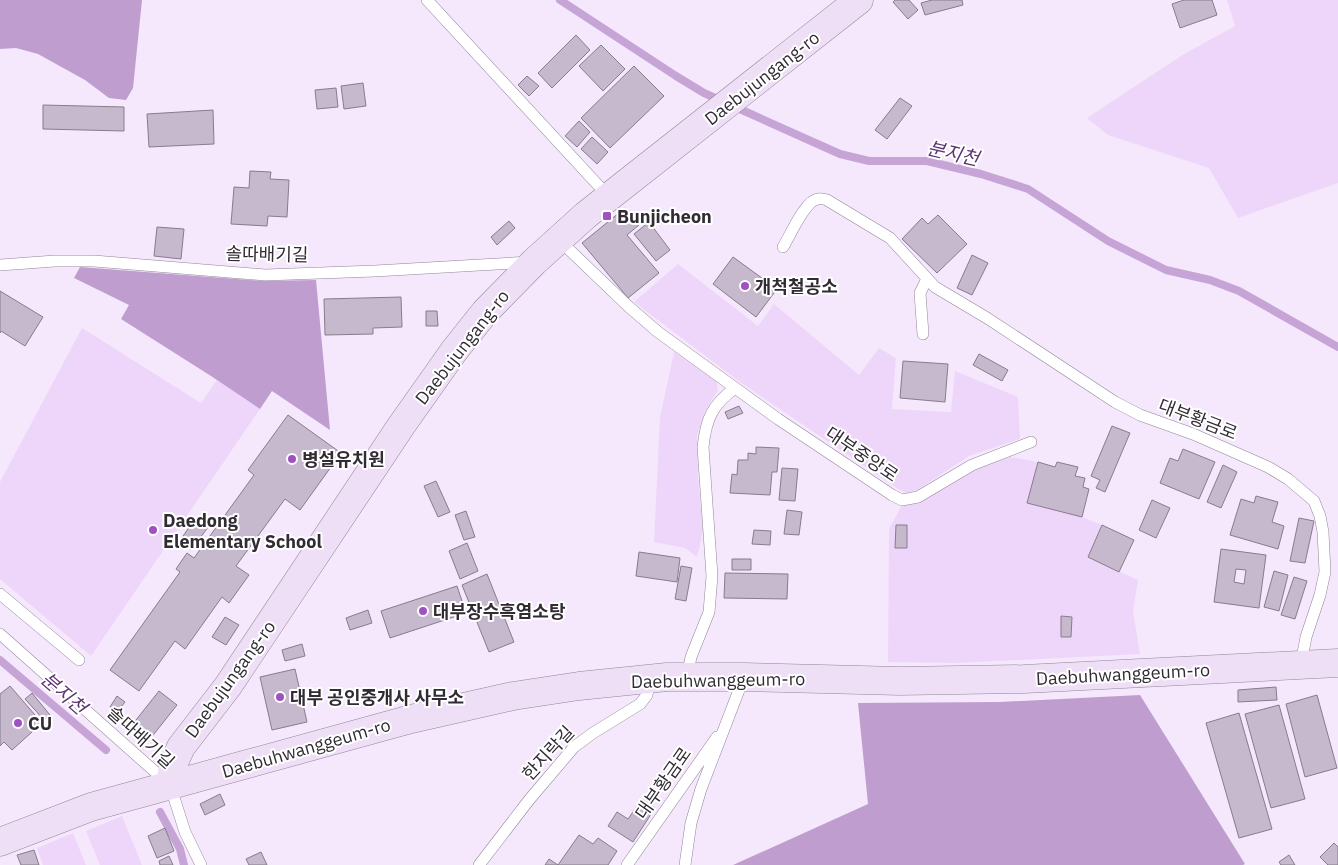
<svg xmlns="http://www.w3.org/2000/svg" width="1338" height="865" font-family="'IBM Plex Sans','Noto Sans KR',sans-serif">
<rect width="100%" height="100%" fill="#f5e8fc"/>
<path fill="#eed6fa" d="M1227 0H1338V183L1238 218 1209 168 1108 135 1087 118 1184 54 1235 26Z
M678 264 758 326 774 304 859 375 879 348 896 358 892 409 951 412 955 371 1018 397 1020 439 969 456 917 490 907 493 898 489 740 382 634 302Z
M82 328 201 403 217 380 260 409 91 656 0 579V482Z
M674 352 716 381 718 390 705 411 697 436 698 476 703 531 697 557 685 548 654 542 660 417Z
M1010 457 1038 462 1027 503 1082 517 1102 525 1088 557 1138 580 1133 611 1140 654 958 663 888 662 889 529 902 505C929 503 949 481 972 470 984 464 997 461 1010 457Z
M122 816 142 865H100L86 831Z
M73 833 86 865H43L37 848Z"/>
<path fill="#bf9ecf" d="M0 0H142L133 88 126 100 109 98 85 80 38 54 16 48 0 49Z
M80 267 264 281 316 280 330 430 272 391 260 409 211 376 121 319 129 305 74 278Z
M1140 695 1245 864 1243 865H733L868 804 858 703 1000 702Z"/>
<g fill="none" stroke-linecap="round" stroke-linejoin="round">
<path stroke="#c6a5d6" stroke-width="8" d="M560 0 676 76 704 93 722 101
M733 106 840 154 869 161H927L981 174 1028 189 1108 241 1166 270 1210 280 1239 291 1338 347
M0 660 106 750
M160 812 180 849 184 865"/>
</g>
<path fill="#c6b9cd" stroke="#877b8d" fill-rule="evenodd" d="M895 0H909L918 10 908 19 893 2Z
M932 0H962L963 5 925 15 921 3Z
M1184 0H1212L1217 15 1180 28 1172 4Z
M576 35 590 50 552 88 538 73Z
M601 45 625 69 603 91 579 66Z
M634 66 664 96 610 148 581 118Z
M527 76 539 86 529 96 518 85Z
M363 83 366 106 344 109 341 86Z
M336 88 338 107 317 109 315 90Z
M900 98 912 106 887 139 875 130Z
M43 105 124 107V131L43 129Z
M213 110 214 144 149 147 147 114Z
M579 121 590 132 577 147 565 136Z
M592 137 608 152 597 164 581 149Z
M250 171 271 172 270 179 289 180 287 217 268 216 267 226 231 224 234 187 249 188Z
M625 208 639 225 627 235 659 273 628 298 582 243Z
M938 215 967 244 937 273 902 239 922 218 928 224Z
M509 221 515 228 497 245 491 237Z
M649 222 670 250 656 261 634 234Z
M157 227 184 229 181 259 154 256Z
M972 255 988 263 972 295 957 288Z
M733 257 777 289 756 317 713 284Z
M0 291 43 317 25 346 1 331 0 333Z
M401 297 402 327 373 328V334L325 335 324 299Z
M426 311H437L438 326H426Z
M979 354 1008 370 1002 381 973 365Z
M903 361 948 364 945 402 900 398Z
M739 406 743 413 728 419 725 412Z
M288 415 341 453 300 510 285 499 236 566 249 575 229 603 222 597 185 649 175 641 139 691 110 670 180 572 176 569 187 553 194 558 254 475 248 470Z
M1112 426 1130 433 1105 492 1096 488 1100 480 1091 476Z
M756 447 779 448 777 472H772L770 495 730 493 732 474 737 475 738 460H748V453L756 454Z
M1183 449 1215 462 1199 499 1160 483 1170 458 1178 461Z
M1038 462 1055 467 1057 462 1078 467 1075 476 1085 478 1083 487 1089 489 1082 517 1027 503Z
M1223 465 1237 472 1221 508 1207 502Z
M782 468 798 469 795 501 779 500Z
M436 481 450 512 438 517 424 486Z
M1256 496 1278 502 1272 522 1284 526 1278 549 1230 535 1241 499 1254 503Z
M1152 500 1170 508 1156 538 1139 530Z
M787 510 802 512 799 535 784 534Z
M466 511 475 537 464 540 455 515Z
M196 517 209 526 191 550 179 542Z
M1299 518 1314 521 1305 563 1290 561Z
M896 525H907V548H895Z
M1102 525 1134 540 1119 572 1088 557Z
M754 530 771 531 770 545 752 544Z
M467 543 478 571 460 579 449 551Z
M1221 549 1266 555 1259 608 1214 602ZM1236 569 1246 570 1244 584 1234 582Z
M639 552 680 558 677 582 636 576Z
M732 559H751V570H732Z
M681 566 692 568 686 601 675 599Z
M1274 571 1288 575 1279 611 1264 607Z
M725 573 788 574 787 599 724 598Z
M487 574 514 642 489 652 462 585Z
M1294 577 1307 581 1295 619 1281 615Z
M457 586 466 613 390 638 381 611Z
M368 610 372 623 350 630 346 618Z
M1061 616 1072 617 1071 637H1061Z
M225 617 239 625 226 645 212 637Z
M302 644 305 656 285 661 282 650Z
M295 669 307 722 272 730 260 677Z
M10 686 42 723 12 750 4 742 0 746V694Z
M1276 687 1277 700 1238 702V690Z
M159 691 177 705 150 739 132 725Z
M32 693 50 715 44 720 25 699Z
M1317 695 1337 768 1305 777 1286 704Z
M117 696 125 702 117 712 110 707Z
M1279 705 1305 799 1271 808 1245 714Z
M1239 713 1272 829 1239 838 1206 723Z
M220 794 225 805 205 815 200 804Z
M642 799 655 808 633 842 608 826 617 812 628 819Z
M165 828 174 851 157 858 148 836Z
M579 835 593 844 598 838 617 851 608 865H545L549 859 558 865Z
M1334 843 1338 847V865H1328L1320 857Z
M34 850 39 865H21L17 855Z
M261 852 267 865H249L246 859Z
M1289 855 1295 865H1281L1279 862Z
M169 856 173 865H160L159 861Z"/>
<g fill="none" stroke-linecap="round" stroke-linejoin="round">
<defs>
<path id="lane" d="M427 0 609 197
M558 239 629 307 658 332 778 419 892 495 902 500 918 497 972 465 1031 442
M783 247C790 236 805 200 818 199 821 198 824 199 827 200L890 238 935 287 987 318 1115 402 1140 415 1193 434 1268 467 1288 479 1314 501 1320 516 1323 532 1325 572 1320 595 1306 637 1301 664
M0 265 55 261H94L265 275 375 271 530 262
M923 334 920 293 927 279
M0 594 79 660
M0 634 170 785 185 832 201 865
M687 677 691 657 709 612 712 576 703 447C706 419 712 405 735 388
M479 865 529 800 574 747 593 733 640 704 647 695 650 679
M627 865 717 737
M685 865 691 823 701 789 744 677"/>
<path id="secondary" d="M170 785 173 765 181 747 228 686 401 426 454 351 485 312 534 262 586 215 859 0
M0 842 91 807 411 719 513 696 579 686 667 677H744L900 681 1024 679 1338 663"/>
</defs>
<use href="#lane" stroke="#918597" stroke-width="12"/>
<use href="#secondary" stroke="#918597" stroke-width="29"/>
<use href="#lane" stroke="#fff" stroke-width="11"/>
<use href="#secondary" stroke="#eedff6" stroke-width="28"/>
</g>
<g fill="#9f51c2" stroke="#fff" stroke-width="2">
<rect x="602" y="211" width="10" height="10" rx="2.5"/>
<circle cx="745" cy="286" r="5"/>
<circle cx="292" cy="459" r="5"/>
<circle cx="153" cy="530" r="5"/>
<circle cx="423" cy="611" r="5"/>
<circle cx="280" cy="697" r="5"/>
<circle cx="18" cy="723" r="5"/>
</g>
<g text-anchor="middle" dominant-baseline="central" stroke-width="4" stroke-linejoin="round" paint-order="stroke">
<g font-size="18" fill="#312c33" stroke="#fff">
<text transform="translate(762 78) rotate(-38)">Daebujungang-ro</text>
<text transform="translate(267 254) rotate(1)">솔따배기길</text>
<text transform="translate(462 347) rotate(-52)">Daebujungang-ro</text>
<text transform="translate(1198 419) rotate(21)">대부황금로</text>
<text transform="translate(862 454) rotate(34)">대부중앙로</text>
<text transform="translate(1123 674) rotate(-3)">Daebuhwanggeum-ro</text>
<text transform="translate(230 679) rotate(-54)">Daebujungang-ro</text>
<text transform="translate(718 680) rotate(-1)">Daebuhwanggeum-ro</text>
<text transform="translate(141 737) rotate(42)">솔따배기길</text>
<text transform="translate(306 748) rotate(-16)">Daebuhwanggeum-ro</text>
<text transform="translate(548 753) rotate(-47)">한지락길</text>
<text transform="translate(663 783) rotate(-55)">대부황금로</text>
</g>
<g font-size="18" font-weight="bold" fill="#312c33" stroke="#fff" text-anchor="start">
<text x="617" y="216">Bunjicheon</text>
<text x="755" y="286">개척철공소</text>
<text x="302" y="459">병설유치원</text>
<text x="163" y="520">Daedong<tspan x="163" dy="21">Elementary School</tspan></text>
<text x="433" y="611">대부장수흑염소탕</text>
<text x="290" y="697">대부 공인중개사 사무소</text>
<text x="28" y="723">CU</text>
</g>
<g font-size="19" font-style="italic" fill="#5e3571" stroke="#fff">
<text transform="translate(953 153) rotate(13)">분지천</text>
<text transform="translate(64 693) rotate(41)">분지천</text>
</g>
</g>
</svg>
